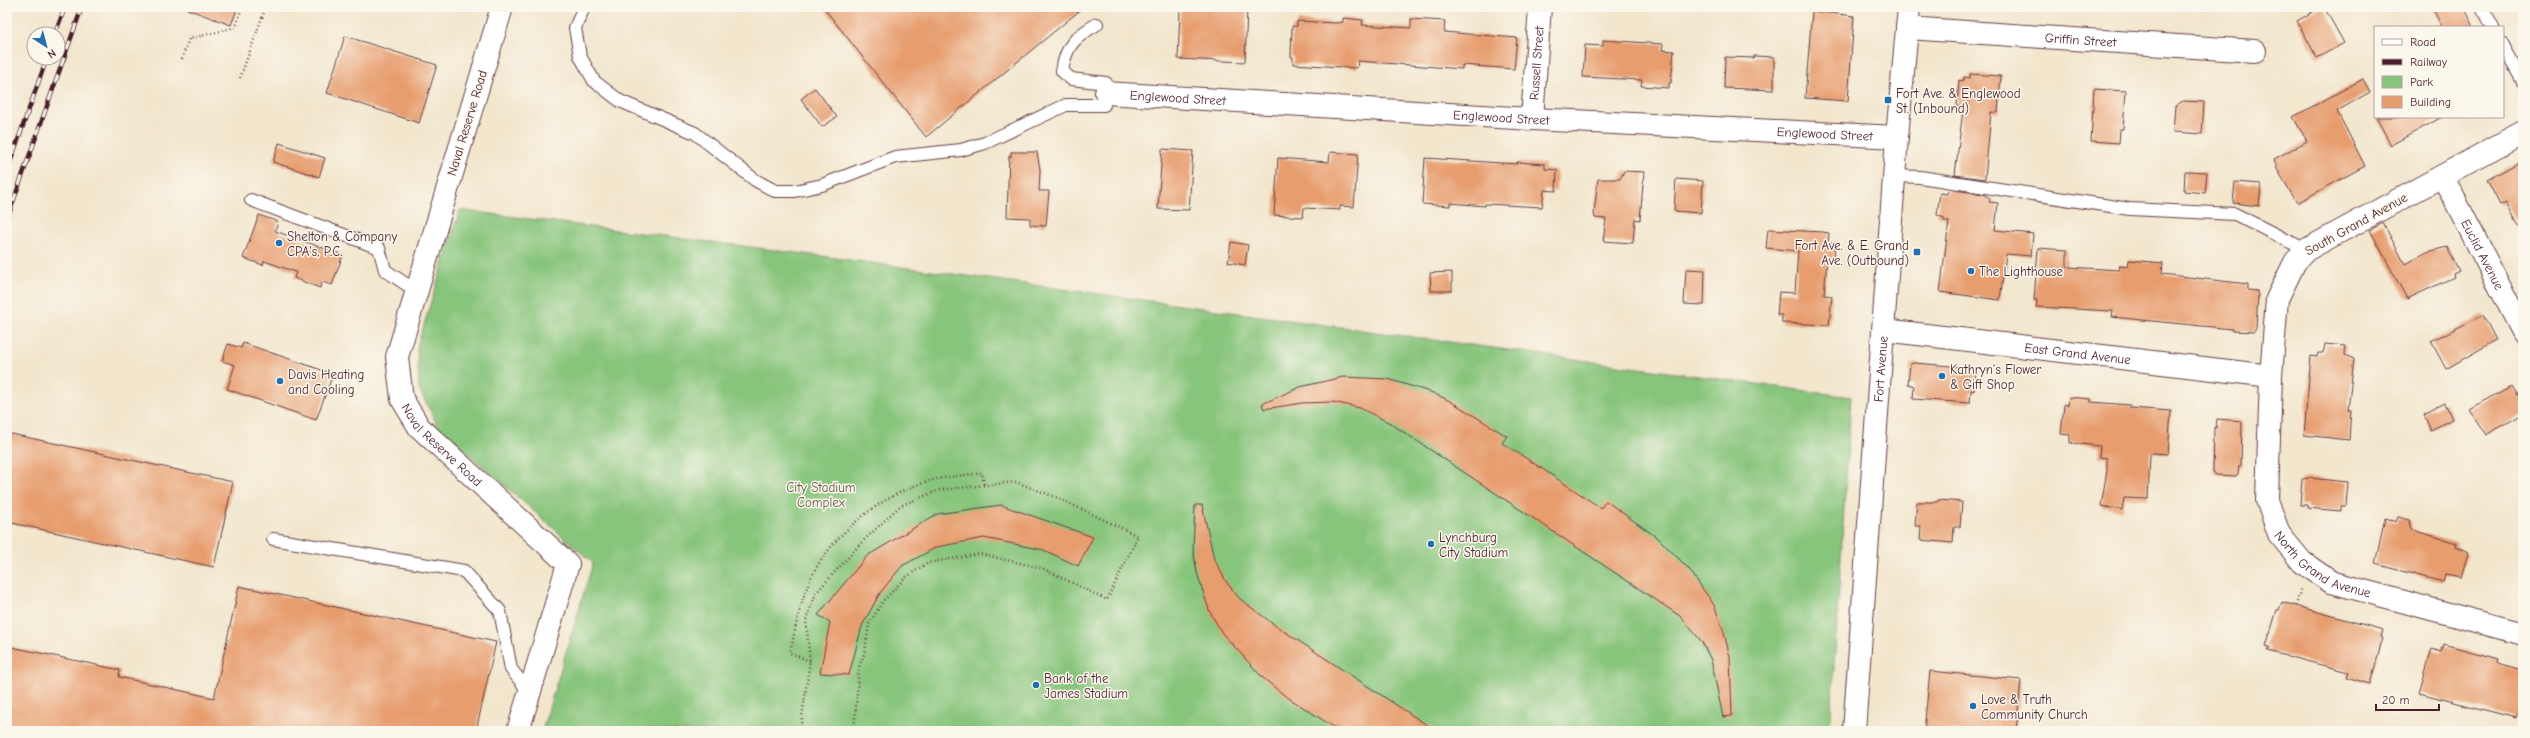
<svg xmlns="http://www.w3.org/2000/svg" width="2530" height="738" font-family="'Comic Neue',sans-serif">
<rect width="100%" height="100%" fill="#fbf7ec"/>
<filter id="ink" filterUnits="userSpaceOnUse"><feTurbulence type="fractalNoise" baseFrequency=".025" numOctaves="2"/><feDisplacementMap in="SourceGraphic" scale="8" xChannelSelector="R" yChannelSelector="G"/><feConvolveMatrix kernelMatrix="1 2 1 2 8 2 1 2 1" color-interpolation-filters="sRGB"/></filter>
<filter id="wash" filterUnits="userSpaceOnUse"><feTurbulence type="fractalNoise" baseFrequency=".012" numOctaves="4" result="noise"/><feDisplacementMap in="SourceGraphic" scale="16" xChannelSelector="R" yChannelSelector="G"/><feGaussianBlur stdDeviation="0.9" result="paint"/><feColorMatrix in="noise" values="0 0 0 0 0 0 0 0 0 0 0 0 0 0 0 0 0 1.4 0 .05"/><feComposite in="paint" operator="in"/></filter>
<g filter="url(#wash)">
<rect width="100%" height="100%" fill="#f2e6cd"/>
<path fill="#88c57c" stroke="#697254" d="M460 210 836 258 1851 397 1830 731H542L593 563 439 428 419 389 417 347Z"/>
<g id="blocks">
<path fill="#e79d6e" d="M187 7H238L231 25 187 9Z
M823 7H1084L926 137Z
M1191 7H1247L1245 62 1178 59 1180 10 1182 8Z
M2321 7H2324L2344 43 2317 58 2297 21Z
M2432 7H2464L2474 27H2442Z
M1812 11 1854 16 1848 101 1805 98Z
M1343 18 1363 20 1362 25 1411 28V19L1445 21 1444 32 1517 38 1514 69 1462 65V69L1358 61 1357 68 1293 64V57H1291L1292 26H1297V21L1335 23 1343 22Z
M345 36 437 65 419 123 327 93Z
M1603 40 1663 44 1662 50 1674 51 1671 83H1669V88L1641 86 1642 80 1583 77 1585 45 1603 46Z
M1754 56 1774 57V90L1724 88 1725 57 1754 58Z
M1970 74 2001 76 1998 113 1991 112 1985 179 1955 175 1963 110 1962 107 1957 106 1959 80 1963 81 1964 77 1970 78Z
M2363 79 2370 92 2337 111 2365 166 2297 203 2277 169 2274 159 2307 141 2293 117Z
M815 88 837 117 822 127 801 99Z
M2094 89 2126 91 2123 129H2120L2119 143 2091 141Z
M2183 101 2204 102 2202 134 2173 132 2175 106Z
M2376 117H2442L2391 145Z
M279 143 325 158 319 177 273 162Z
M1162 149 1193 151 1189 210 1158 209Z
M1011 152H1037L1040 170 1039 191H1049L1046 226 1030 225V218L1007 217 1009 156 1011 157Z
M1330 152 1358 154 1354 207 1340 206V210L1304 208 1303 217 1274 215 1278 158 1329 162Z
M1425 158 1517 164V162L1545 164V169L1557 170 1556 191 1544 190 1542 207 1485 204V206L1450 203V206L1422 204Z
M2523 160V234L2506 202 2500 205 2487 180Z
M1624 171 1644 172 1640 220 1635 219 1633 243 1603 241 1606 219 1595 218 1594 213 1598 179H1620Z
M2185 171 2207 172 2205 193 2184 191Z
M1676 179 1703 181 1701 213 1674 211Z
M2235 182 2261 184 2259 206 2233 203Z
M1954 190 1983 194 1990 198 1989 202 1998 203 1995 230 2033 234 2031 256 2006 254 2000 300 1940 292 1949 221H1944V218L1937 215 1940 193 1947 194 1948 191Z
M259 215 278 222 275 231 343 255 332 285 322 282 320 288 294 278 296 272 264 261 263 265 243 258Z
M2383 223 2405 264 2427 252 2447 247 2459 271 2453 274 2454 277 2407 299 2370 230Z
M1768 229 1822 232 1829 233 1828 243H1835L1834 260H1827L1824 295 1832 296 1829 325 1782 323V315H1777L1779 292 1795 293 1798 251 1766 248Z
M1231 242 1248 245 1245 265 1228 262Z
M2038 248 2067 250V267L2119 270 2120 265 2128 266 2129 260 2163 263 2162 274 2248 284V290L2257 291 2258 296 2256 328 2254 332 2232 331V329L2112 317 2113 311 2036 307 2037 300H2034Z
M1686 269 1705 270 1704 305 1684 304Z
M1452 272V291H1431L1430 273Z
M2483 315 2496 340 2446 369 2431 341Z
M243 343 333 374 316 420 227 389 235 365 222 361 228 344 241 348Z
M2325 344 2346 346 2345 355 2354 359 2348 410H2351L2349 440 2304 435 2311 356 2317 357 2318 353H2323Z
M1914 363 1976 368 1974 391 1971 390 1970 403 1913 399 1914 386 1908 384 1910 364Z
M1343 377 1388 379 1433 393 1450 401 1507 436 1502 443 1532 462 1601 508 1606 501 1659 539 1689 569 1714 605 1723 629 1730 657 1732 716 1723 717 1711 660 1702 642 1680 616 1390 423 1360 408 1333 402 1302 403 1264 409 1262 404 1300 387Z
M2511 386 2516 395 2523 391V414L2486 435 2469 409Z
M2069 397 2091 399V402L2130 405V408L2171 411 2168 454 2152 453 2150 455 2148 499 2124 498 2122 510 2101 506 2107 470V458L2099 457 2100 446 2070 443V435L2061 434 2064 404 2068 405Z
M2445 403 2452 419 2431 430 2424 414Z
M2217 419 2242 421 2241 467 2239 466 2238 474 2236 476 2215 475V473L2213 472 2214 427H2216Z
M7 433 233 482 214 567 7 522Z
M2309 478 2348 482 2346 506H2341V511L2307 508V505H2300L2302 479Z
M1938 500 1962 502 1960 527H1954L1953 543 1920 540 1921 526H1915L1917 502H1938Z
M1001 505 1093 537 1078 566 1044 550 984 538 937 547 902 566 880 593 862 626 849 675 820 673 830 622 818 615 867 556 937 514Z
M1195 505H1202L1214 559 1227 583 1240 599 1276 626 1436 731H1340L1284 695 1262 677 1222 633 1209 610 1197 573 1193 549Z
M2398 517 2410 520 2412 530 2457 543 2456 547 2468 553 2461 577 2445 574 2443 582 2375 564 2385 518 2396 522Z
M239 586 496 642 476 731H7V646L120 670 119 677 214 698Z
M2282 602 2383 630 2381 637 2383 638 2370 684 2346 677 2348 672 2268 651 2270 647 2266 646 2277 610H2279Z
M2443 644 2499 659 2498 663 2523 670V711L2519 709 2516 718 2419 693 2432 649 2441 652Z
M1930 671 2021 680 2016 731H1924Z"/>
</g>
</g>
<g filter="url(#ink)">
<use href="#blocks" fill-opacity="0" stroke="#633d43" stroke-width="1"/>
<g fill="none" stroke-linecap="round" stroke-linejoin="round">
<defs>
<path id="service" d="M584 7 575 28 580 56 594 81 620 101 695 133 755 180 775 191H795L822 185 895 157 961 150 985 143 1066 105H1104
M2482 7 2493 27
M1097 24C1075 37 1066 45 1062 71L1071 79 1106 83
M2503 45 2523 82
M1896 176 1920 177 2130 209 2235 214 2306 250
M251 200 379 248 385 270 416 291
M273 539 464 571 500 611 511 669 530 693"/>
<g id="minor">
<path id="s1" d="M502 7 397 357 402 399 419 427 568 564 518 731"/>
<path id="s2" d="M1907 28 2255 51"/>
<path id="s3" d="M1106 93 1532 119 1897 137"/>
<path id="s4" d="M1532 119 1540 7"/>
<path id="s5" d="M2523 132 2306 250 2295 262 2277 299 2271 376 2267 500 2279 534 2302 562 2331 582 2523 634"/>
<path id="s6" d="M2443 177 2523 332"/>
<path id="s7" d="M1884 330 2271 376"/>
</g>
<g id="primary">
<path id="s8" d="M1854 731 1897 137 1909 7"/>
</g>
</defs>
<use href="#service" stroke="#633d43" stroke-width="14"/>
<use href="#minor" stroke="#633d43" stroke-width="24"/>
<use href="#primary" stroke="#633d43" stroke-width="24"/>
<path stroke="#633d43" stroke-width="2.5" stroke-dasharray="1 3" stroke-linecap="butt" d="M182 59 189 39 236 27 242 7
M240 78 266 7
M2296 606 2301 587
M810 661 790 653C796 626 801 596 814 572 838 528 889 490 937 479 952 476 968 475 982 473L984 484
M800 731 810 661 806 621 816 593 861 543 900 506 939 490 1016 482 1058 498 1138 536 1107 600 1042 568 980 554 927 563 905 578 883 601 869 624 865 652 859 667 854 731"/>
<use href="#service" stroke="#fff" stroke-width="12"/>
<use href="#minor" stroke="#fff" stroke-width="22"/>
<use href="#primary" stroke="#fff" stroke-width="22"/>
<defs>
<path id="rail" d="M55 34 65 7
M7 171 47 58
M7 219 82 7"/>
</defs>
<use href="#rail" stroke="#4a1f2b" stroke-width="4.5"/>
<use href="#rail" stroke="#fbf7ec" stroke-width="3" stroke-dasharray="9" stroke-linecap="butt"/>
</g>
</g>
<g fill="#1f6fb2" stroke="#fbf7ec" stroke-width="1.5">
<rect x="1884" y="96" width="8" height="8" rx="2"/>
<circle cx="279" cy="243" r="4"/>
<rect x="1913" y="248" width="8" height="8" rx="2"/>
<circle cx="1971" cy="271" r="4"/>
<circle cx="1942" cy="376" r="4"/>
<circle cx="280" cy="381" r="4"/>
<circle cx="1431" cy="544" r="4"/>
<circle cx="1036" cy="685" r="4"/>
<circle cx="1973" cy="706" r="4"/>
</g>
<g text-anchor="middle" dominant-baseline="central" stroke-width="3" stroke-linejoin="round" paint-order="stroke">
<g font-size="13" fill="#4a1f2b" stroke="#fbf7ec">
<text stroke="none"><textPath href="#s2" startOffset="174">Griffin Street</textPath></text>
<text stroke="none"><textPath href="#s4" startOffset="56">Russell Street</textPath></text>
<text stroke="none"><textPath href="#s3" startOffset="72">Englewood Street</textPath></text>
<text stroke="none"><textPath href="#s3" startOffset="396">Englewood Street</textPath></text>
<text transform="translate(467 123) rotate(-73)">Naval Reserve Road</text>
<text stroke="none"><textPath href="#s3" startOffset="720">Englewood Street</textPath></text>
<text transform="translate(2356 224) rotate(-29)">South Grand Avenue</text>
<text stroke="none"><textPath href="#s6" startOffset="87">Euclid Avenue</textPath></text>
<text stroke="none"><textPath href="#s7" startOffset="195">East Grand Avenue</textPath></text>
<text stroke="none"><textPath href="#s8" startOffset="363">Fort Avenue</textPath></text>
<text stroke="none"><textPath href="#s1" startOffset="469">Naval Reserve Road</textPath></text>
<text stroke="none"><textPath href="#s5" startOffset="597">North Grand Avenue</textPath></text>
</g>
<g font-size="13" fill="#4a1f2b" stroke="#fbf7ec" text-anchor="start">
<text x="1896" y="93">Fort Ave. &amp; Englewood<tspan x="1896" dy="15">St. (Inbound)</tspan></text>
<text x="287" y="236">Shelton &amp; Company<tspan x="287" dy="15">CPA's, P.C.</tspan></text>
<text x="1909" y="245" text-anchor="end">Fort Ave. &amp; E. Grand<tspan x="1909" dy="15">Ave. (Outbound)</tspan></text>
<text x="1979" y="271">The Lighthouse</text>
<text x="1950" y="369">Kathryn's Flower<tspan x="1950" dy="15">&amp; Gift Shop</tspan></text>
<text x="288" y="374">Davis Heating<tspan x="288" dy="15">and Cooling</tspan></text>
<text x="1439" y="537">Lynchburg<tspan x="1439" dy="15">City Stadium</tspan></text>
<text x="1044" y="678">Bank of the<tspan x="1044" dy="15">James Stadium</tspan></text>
<text x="1981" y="699">Love &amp; Truth<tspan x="1981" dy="15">Community Church</tspan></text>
</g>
<g font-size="13" fill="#605947" stroke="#fbf7ec">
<text x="821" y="487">City Stadium<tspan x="821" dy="15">Complex</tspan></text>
</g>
</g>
<rect width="2530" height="738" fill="none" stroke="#fbf7ec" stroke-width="24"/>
<rect x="2374" y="26" width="130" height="92" fill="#fbf7ec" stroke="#b4a19f"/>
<rect x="2382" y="39" width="20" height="6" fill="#ffffff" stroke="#b4a19f"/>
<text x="2410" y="46" font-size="12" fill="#4a1f2b">Road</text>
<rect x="2382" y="59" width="20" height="6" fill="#4a1f2b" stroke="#b4a19f"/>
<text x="2410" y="66" font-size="12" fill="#4a1f2b">Railway</text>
<rect x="2382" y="76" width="20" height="12" fill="#88c57c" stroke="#b4a19f"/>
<text x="2410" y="86" font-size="12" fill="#4a1f2b">Park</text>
<rect x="2382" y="96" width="20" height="12" fill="#e79d6e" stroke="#b4a19f"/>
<text x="2410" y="106" font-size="12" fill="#4a1f2b">Building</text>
<g transform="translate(46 46) rotate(144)"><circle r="19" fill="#fbf7ec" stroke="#b4a19f"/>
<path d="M0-3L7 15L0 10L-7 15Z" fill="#1f6fb2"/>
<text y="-6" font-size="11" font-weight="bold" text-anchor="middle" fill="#4a1f2b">N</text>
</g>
<path d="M2376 704v6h63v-6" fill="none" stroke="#4a1f2b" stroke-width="2"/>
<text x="2382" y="704" font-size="12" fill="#4a1f2b" stroke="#fbf7ec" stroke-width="3" paint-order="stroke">20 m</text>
</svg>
